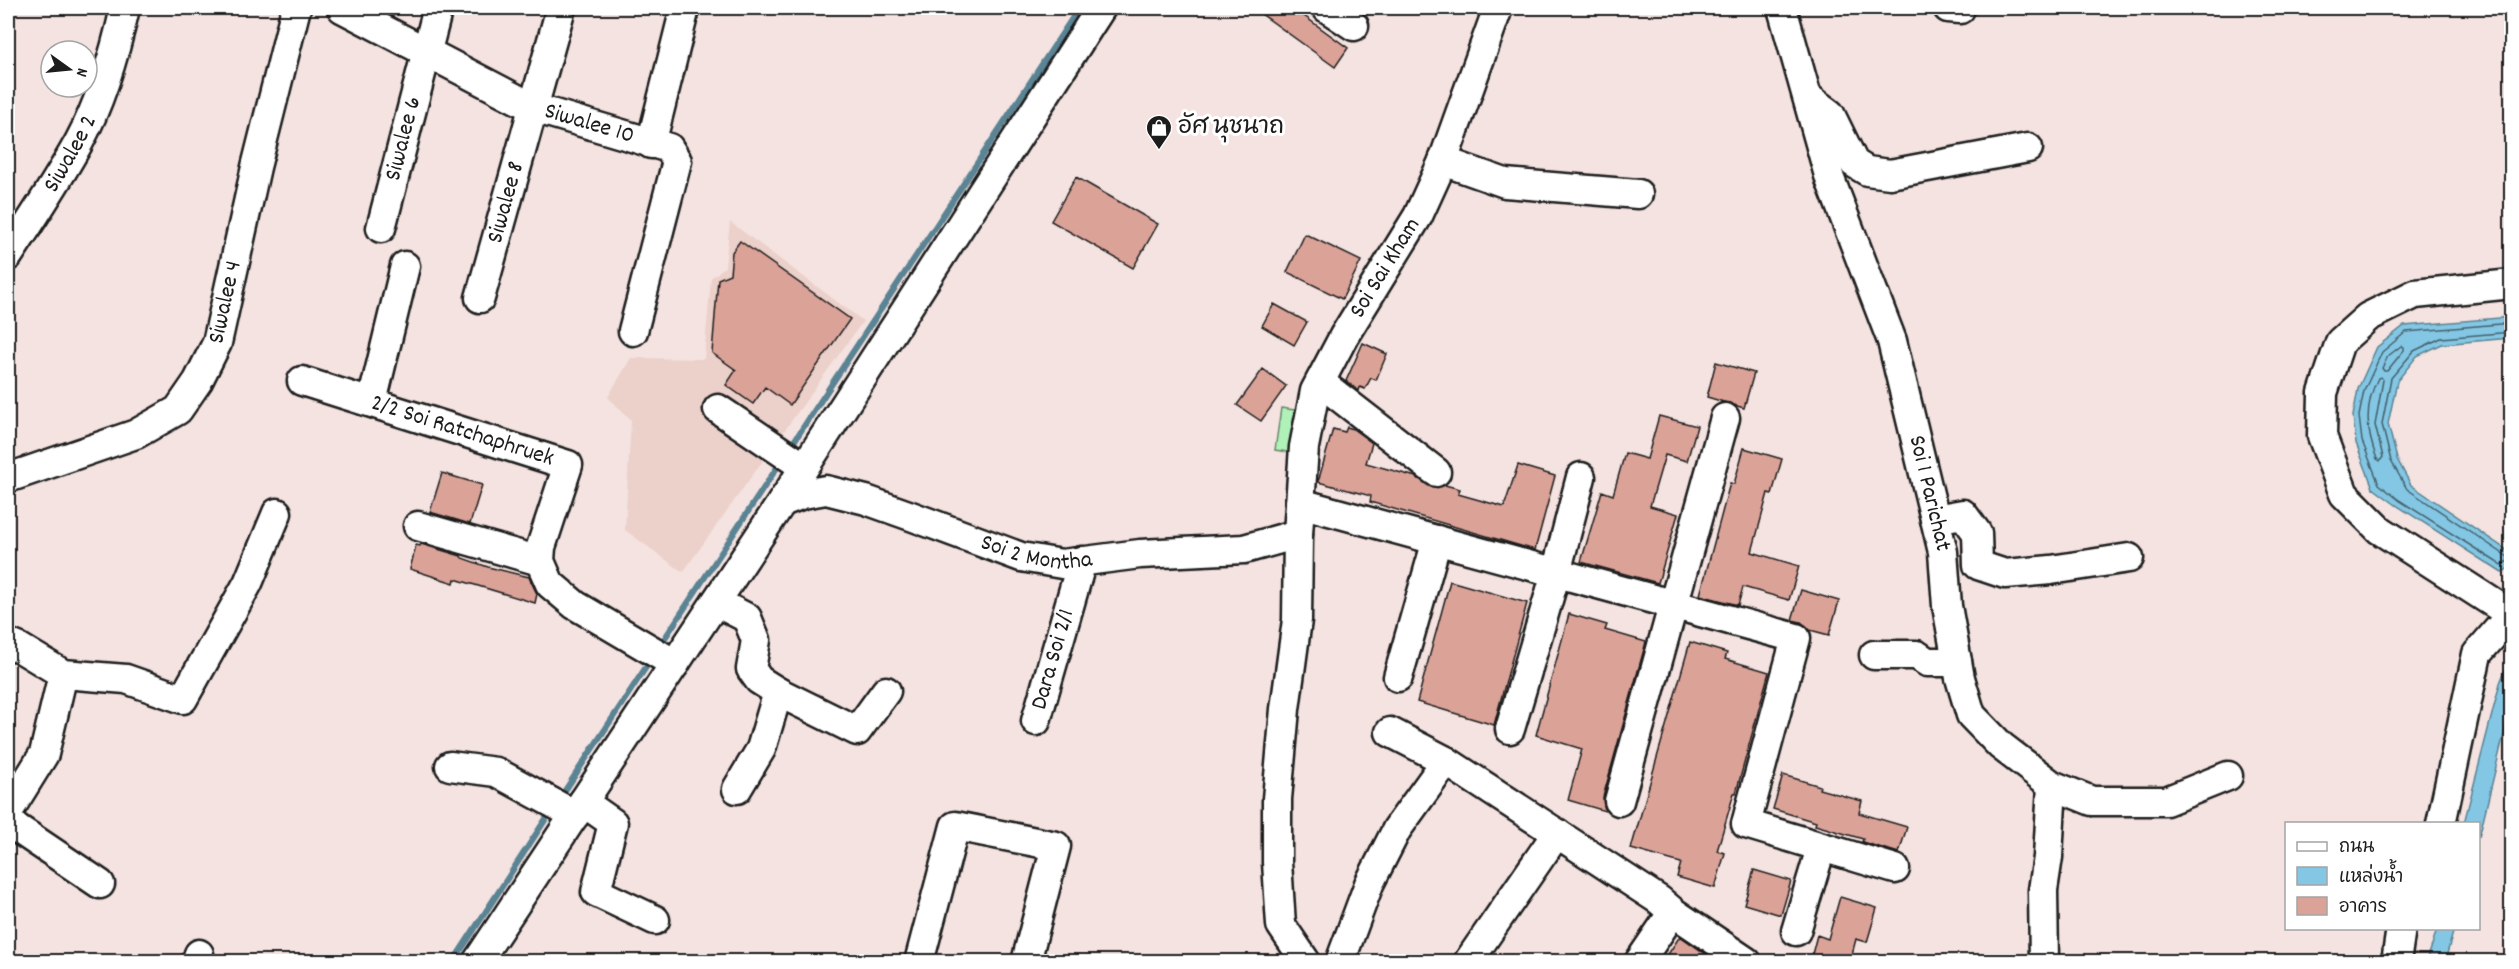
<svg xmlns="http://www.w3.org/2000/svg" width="2519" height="969" font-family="Dekko,'Playpen Sans Thai',sans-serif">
<rect width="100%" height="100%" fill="#f4e3e0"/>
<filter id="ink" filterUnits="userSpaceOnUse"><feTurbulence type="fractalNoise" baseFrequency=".0167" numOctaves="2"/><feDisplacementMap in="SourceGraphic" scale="12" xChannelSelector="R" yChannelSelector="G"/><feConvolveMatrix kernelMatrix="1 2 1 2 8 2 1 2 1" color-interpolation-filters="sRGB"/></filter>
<g filter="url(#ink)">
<path fill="#ecd0ca" d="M730 222 863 321 683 572 625 530 631 420 608 397 631 358 704 359 711 278 725 267Z"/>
<path fill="#b0f1b9" stroke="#66866a" stroke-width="1.5" d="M1281 408 1301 411 1294 453 1275 450Z"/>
<path fill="#83c7e4" stroke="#5a8394" stroke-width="1.5" d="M2511 317V338L2442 344 2417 356 2397 381 2388 424 2397 459 2411 485 2511 553V566L2502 573 2396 505 2373 488 2356 443 2353 416 2358 389 2377 347 2404 326Z
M2511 655V705L2479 837 2478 824 2464 823 2500 683Z
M2437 929H2454L2445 961H2427Z"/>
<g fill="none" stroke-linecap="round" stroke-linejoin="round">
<path stroke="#45606c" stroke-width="1.5" d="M2512 323 2406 332 2382 352 2364 391 2359 416 2362 441 2379 484 2399 500 2501 565 2508 561V557L2407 489 2391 461 2382 424 2391 378 2414 351 2441 338 2512 332
M2401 346 2404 347V350L2387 371H2384L2382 368 2388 356Z
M2378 378 2381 377 2383 380 2375 425 2383 457 2380 461 2377 459C2366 431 2364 405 2378 378Z"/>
<path stroke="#5a8394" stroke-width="6" d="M789 449 1079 8
M659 647 782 460
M560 798 652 658
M453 962 551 811"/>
</g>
<path fill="#dba298" stroke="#1c1c1c" stroke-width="1.5" d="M1253 8H1293L1348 48 1335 67Z
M1076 177 1158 224 1133 268 1051 221Z
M1305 234 1361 261 1342 299 1287 272Z
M740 241 850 319 790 405 765 387 753 404 726 385 736 370 712 353 718 279 730 274 732 252Z
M1274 304 1307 322 1294 345 1262 326Z
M1363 343 1387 354 1376 380 1371 378 1365 389 1360 387 1359 391 1346 381Z
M1716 362 1754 373 1744 408 1707 397Z
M1263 369 1286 386 1261 421 1237 405Z
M1659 416 1697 426 1687 461 1665 455 1650 506 1678 514 1658 583 1581 562 1602 491 1613 495 1625 453 1647 459Z
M1347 427 1353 429 1372 443 1366 463 1416 477 1433 488 1445 485 1460 489 1458 494 1504 507 1518 465 1555 476 1535 550 1370 502 1371 496 1318 482 1333 429 1345 432Z
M1744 448 1782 459 1772 494 1768 493 1752 552 1799 566 1789 600 1743 587 1738 605 1700 595 1730 483 1734 484Z
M442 473 482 485 470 524 430 512Z
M421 544 461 556 462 558 488 567 529 577 537 594 535 603 455 579 454 583 410 569 416 545 420 546Z
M1450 581 1527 603 1494 725 1417 702Z
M1801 590 1839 601 1829 635 1810 630 1801 622 1792 620Z
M1569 614 1607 625 1605 630 1646 642 1603 797 1605 811 1568 800 1582 749 1536 735Z
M1690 642 1727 653 1725 659 1769 672 1736 793H1734L1717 851 1725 853 1715 888 1677 877 1681 863 1631 849Z
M1783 775 1820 786 1819 789 1862 801 1859 813 1907 827 1899 853 1862 842 1863 839 1815 825 1816 822 1773 809Z
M1754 870 1791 881 1781 915 1744 904Z
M1840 897 1877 908 1867 942 1856 939 1850 962H1810L1817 935 1828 939Z
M1680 936 1717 962H1663Z"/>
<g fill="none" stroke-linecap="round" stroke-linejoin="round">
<defs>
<g id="minor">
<path id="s1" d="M342 8 534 108 669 148 677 161 633 331"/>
<path d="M1327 8 1354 26"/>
<path id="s2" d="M1782 8 1830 179 1892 341 1943 552 1947 606 1960 678 1971 715 2001 746 2052 785 2048 857 2043 890 2044 962"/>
<path d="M1948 8 1960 9"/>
<path d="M1810 99 1830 114 1854 163 1867 171 1890 174 2028 148"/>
<path d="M651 144 685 8"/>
<path d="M1443 161 1505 183 1638 194"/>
<path id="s3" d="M381 228 438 8"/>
<path id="s4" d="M8 256C32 219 57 182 79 142 101 101 115 53 125 8"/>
<path id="s5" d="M480 298 561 8"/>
<path id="s6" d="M302 381 568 465 541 547 540 561 550 584 575 605 675 664"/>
<path d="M1320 382 1436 472"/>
<path d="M372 402 405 266"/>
<path d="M718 409 804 467"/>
<path id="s7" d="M8 478 136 434 178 410 198 381 217 343 256 167 296 8"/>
<path id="s8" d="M782 502 803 494 826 490 866 500 911 516 1021 557 1062 564 1140 554 1244 549 1298 534"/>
<path d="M1300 503 1796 638 1746 824 1895 869"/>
<path d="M1935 519 1963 514 1977 533 1978 565 2005 574 2051 570 2129 558"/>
<path d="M418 526 540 561"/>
<path d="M716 602 747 618 756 640 751 669 759 680 778 692 761 749 737 789"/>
<path d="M2498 606 2380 530 2344 494 2322 436 2323 393 2340 342 2368 317 2415 294 2512 284"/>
<path d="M8 643 20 648 63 674 126 679 183 699 248 583 277 513"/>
<path d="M1874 655H1917L1927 662H1957"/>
<path d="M1398 677 1437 540"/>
<path d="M778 692 857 731 886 691"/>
<path id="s9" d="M1036 721 1082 561"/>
<path d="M1510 729 1556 573 1581 477"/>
<path d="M1390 732 1446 761 1659 900 1673 912 1747 962"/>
<path d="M450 766 496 772 575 815"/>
<path d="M2052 785 2092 801H2166L2228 776"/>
<path d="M1619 801 1725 418"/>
<path d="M583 802 613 823 596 892 655 920"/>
<path d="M8 812 44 754 63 674"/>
<path d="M8 822 100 884"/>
<path d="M2441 824 2477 654 2503 624"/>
<path d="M1796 931 1821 848"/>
<path d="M196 962 199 954"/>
<path d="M477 962 782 502 1101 8"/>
<path d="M919 962 955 826 1056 846 1026 962"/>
<path id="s10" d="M1306 962 1281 925 1277 862V799L1285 709 1297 620 1298 534 1304 447 1315 391 1344 336 1418 216 1443 161 1498 8"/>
<path d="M1340 962 1369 884 1397 829 1446 761"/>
<path d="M1468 962 1557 833"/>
<path d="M1639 962 1673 912"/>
<path d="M2396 962 2401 928"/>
</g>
</defs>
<use href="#minor" stroke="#1c1c1c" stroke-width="33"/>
<use href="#minor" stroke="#fff" stroke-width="28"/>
</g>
</g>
<defs>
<symbol id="shop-pin" viewBox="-11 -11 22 30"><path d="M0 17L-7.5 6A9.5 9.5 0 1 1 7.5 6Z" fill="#1c1c1c" stroke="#fff"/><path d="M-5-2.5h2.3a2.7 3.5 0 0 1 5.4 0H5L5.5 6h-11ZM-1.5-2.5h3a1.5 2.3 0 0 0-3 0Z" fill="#fff"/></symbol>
</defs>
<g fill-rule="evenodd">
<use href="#shop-pin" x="1144" y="113" width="30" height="40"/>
</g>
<g text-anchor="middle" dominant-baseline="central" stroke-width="6" stroke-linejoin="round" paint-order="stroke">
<g font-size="24" fill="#1c1c1c" stroke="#fff">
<text stroke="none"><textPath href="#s1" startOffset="274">Siwalee 10</textPath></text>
<text stroke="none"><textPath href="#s3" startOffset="92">Siwalee 6</textPath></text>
<text stroke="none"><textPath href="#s4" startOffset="120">Siwalee 2</textPath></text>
<text stroke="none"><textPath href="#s5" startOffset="99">Siwalee 8</textPath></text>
<text stroke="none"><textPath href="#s10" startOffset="723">Soi Sai Kham</textPath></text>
<text stroke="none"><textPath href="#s7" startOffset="303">Siwalee 4</textPath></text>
<text stroke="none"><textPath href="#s6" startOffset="168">2/2 Soi Ratchaphruek</textPath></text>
<text stroke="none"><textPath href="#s2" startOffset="508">Soi 1 Parichat</textPath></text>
<text stroke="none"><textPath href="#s8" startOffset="267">Soi 2 Montha</textPath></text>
<text stroke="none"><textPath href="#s9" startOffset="64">Dara Soi 2/1</textPath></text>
</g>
<g font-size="24" fill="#1c1c1c" stroke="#fff" text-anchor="start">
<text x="1178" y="128">อัศ นุชนาถ</text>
</g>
</g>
<rect width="2519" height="969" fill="none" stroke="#fff" stroke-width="30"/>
<rect x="15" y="15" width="2489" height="939" fill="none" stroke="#1c1c1c" stroke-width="2" filter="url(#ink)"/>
<rect x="2285" y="822" width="195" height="108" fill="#ffffff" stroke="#a4a4a4" stroke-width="1.5"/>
<rect x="2297" y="842" width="30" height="9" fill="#ffffff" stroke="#a4a4a4" stroke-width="1.5"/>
<text x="2339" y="852" font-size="18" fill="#1c1c1c">ถนน</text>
<rect x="2297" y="867" width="30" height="18" fill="#83c7e4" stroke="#a4a4a4" stroke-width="1.5"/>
<text x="2339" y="882" font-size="18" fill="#1c1c1c">แหล่งน้ำ</text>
<rect x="2297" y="897" width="30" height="18" fill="#dba298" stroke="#a4a4a4" stroke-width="1.5"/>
<text x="2339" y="912" font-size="18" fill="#1c1c1c">อาคาร</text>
<g transform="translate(69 69) rotate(105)"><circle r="28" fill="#ffffff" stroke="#a4a4a4" stroke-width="1.5"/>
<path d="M0-4.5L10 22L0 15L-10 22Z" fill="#1c1c1c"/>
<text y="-9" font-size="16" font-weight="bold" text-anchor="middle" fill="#1c1c1c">N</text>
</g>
</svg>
